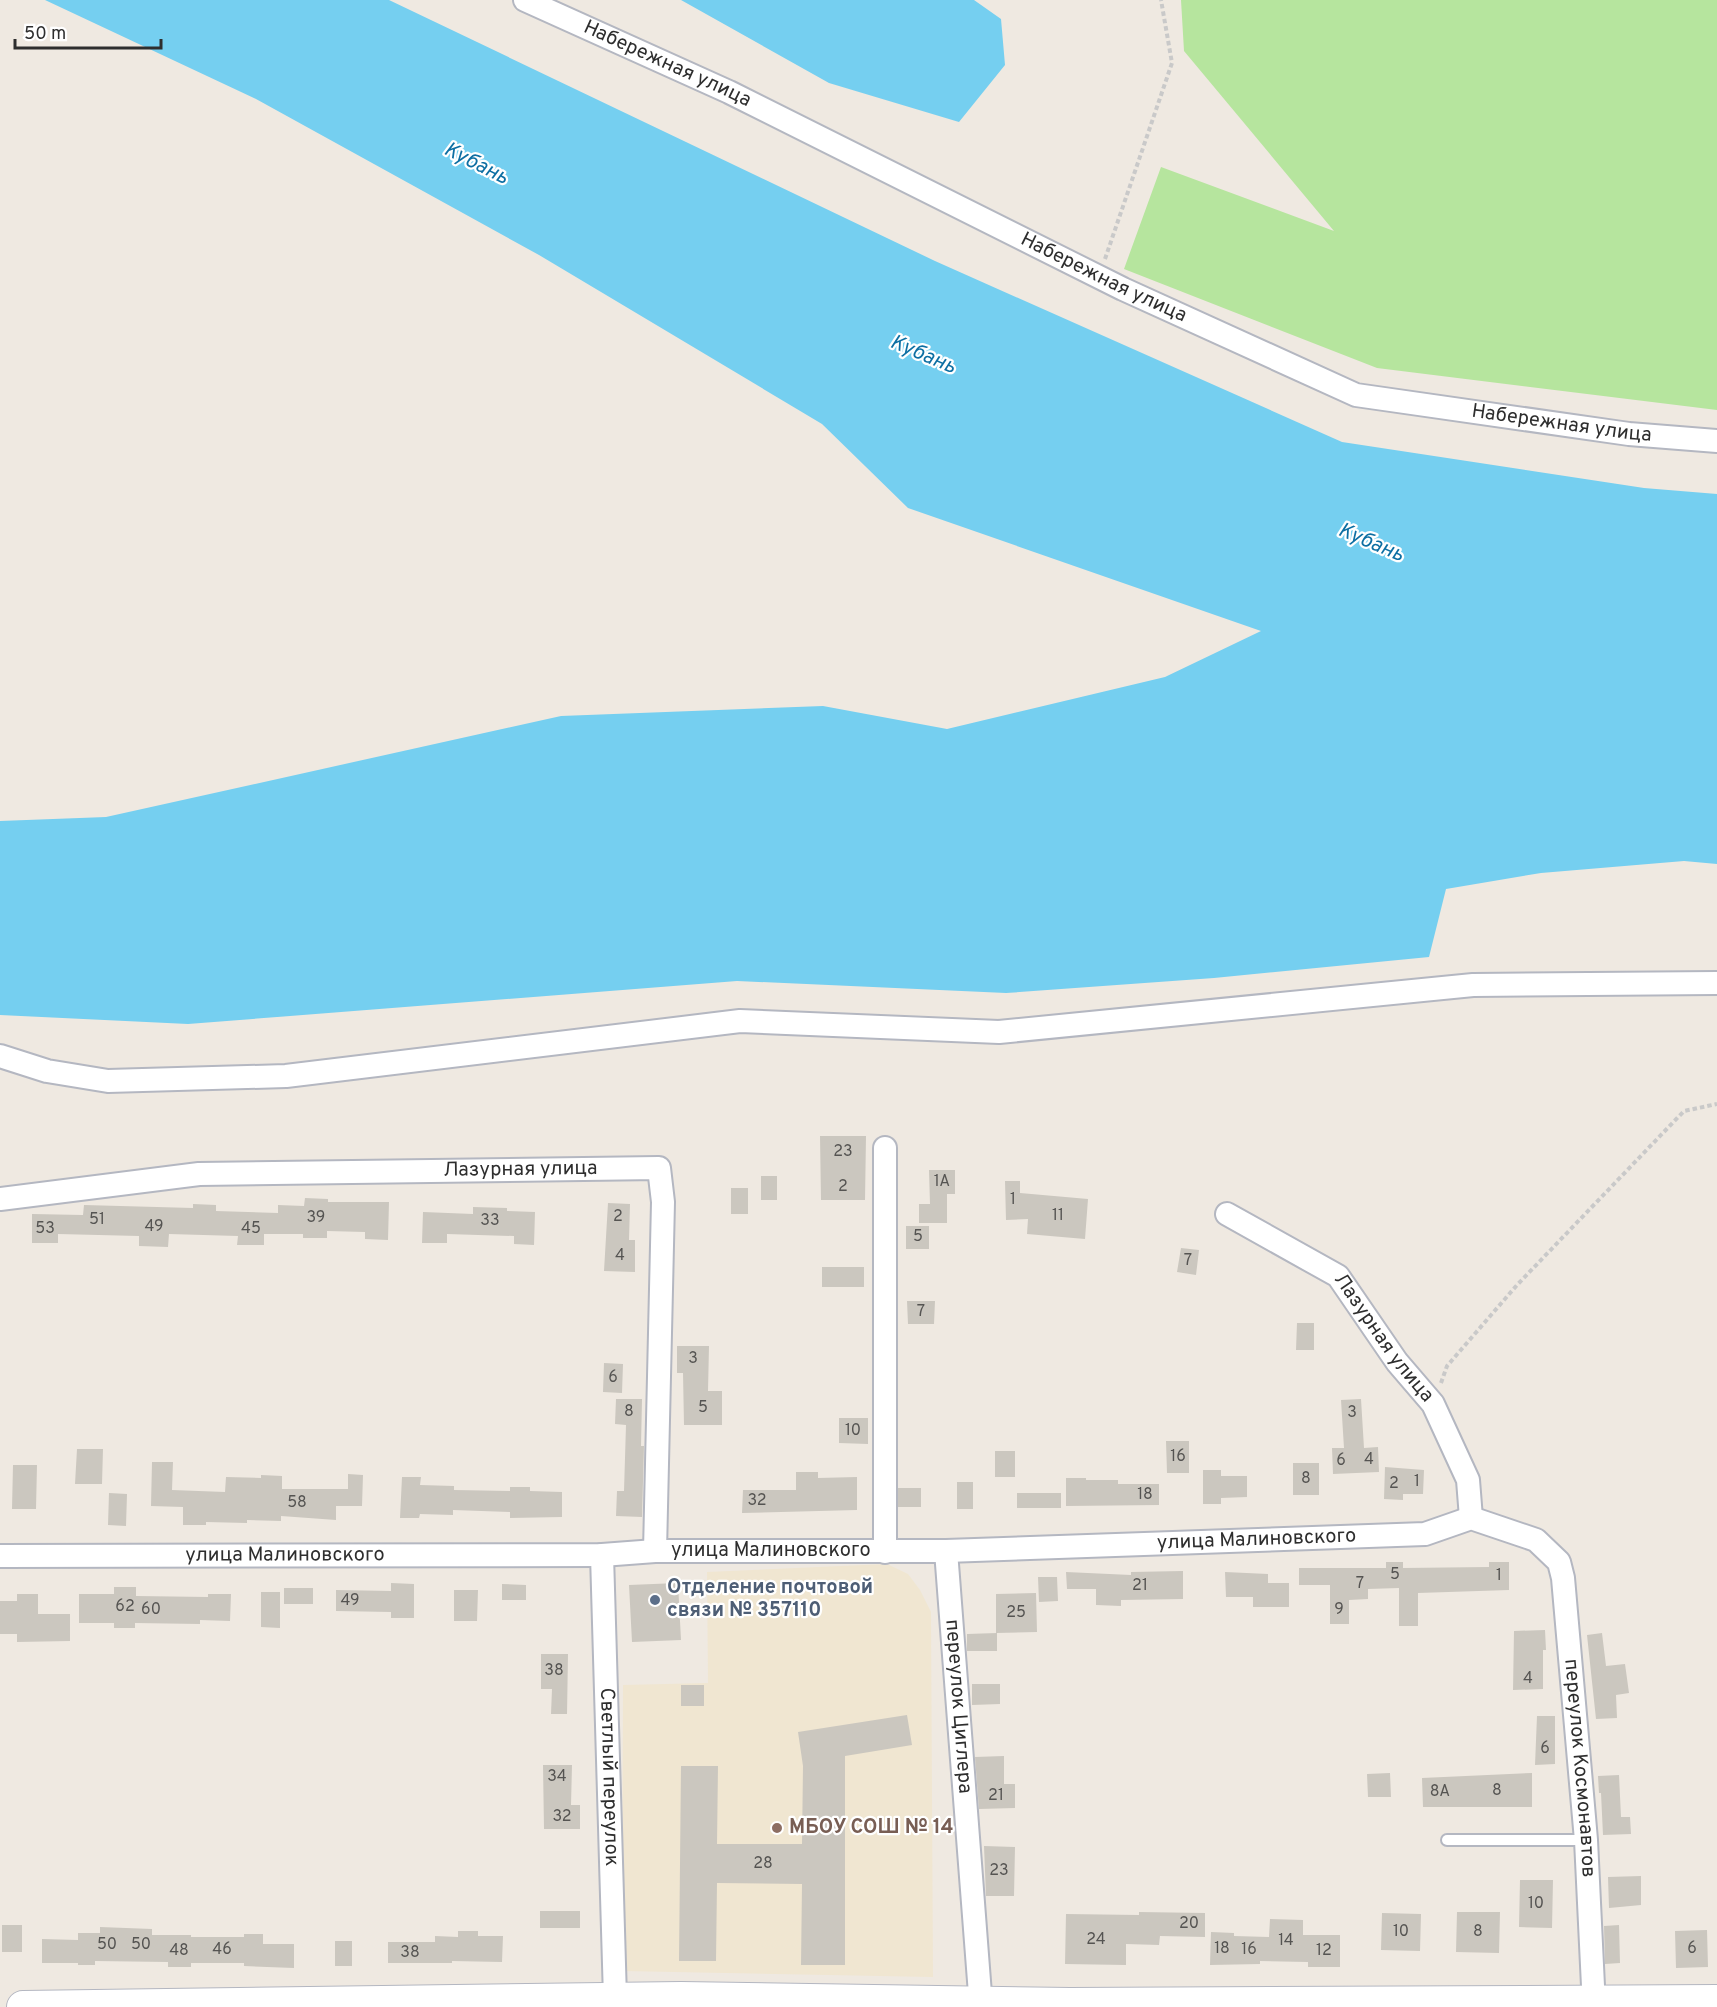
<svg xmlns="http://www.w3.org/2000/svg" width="1717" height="2007" font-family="Overpass,sans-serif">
<rect width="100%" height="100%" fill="#efe9e1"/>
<path fill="#f0e6d1" d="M887 1564 908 1574 920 1590 931 1612 933 1977 622 1971 623 1685 708 1683 707 1572Z"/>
<path fill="#b6e59e" d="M1181 0H1717V410L1377 368 1124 269 1161 167 1334 231 1184 51Z"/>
<path fill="#75cff0" d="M45 0H389L935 261 1342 442 1644 488 1717 494V864L1684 861 1541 873 1446 889 1429 957 1214 978 1006 993 737 981 188 1024 0 1015V821L106 817 561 716 823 706 947 729 1165 677 1261 631 908 508 822 424 539 255 256 99Z
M681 0H974L1001 19 1005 65 959 122 829 83Z"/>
<path fill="#cbc7bf" d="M820 1136H866L865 1200H821Z
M929 1170H955V1194H947V1223H919V1204H930Z
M761 1176H777V1200H761Z
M1005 1181H1020V1193L1088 1199 1085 1239 1027 1234 1028 1219 1006 1220Z
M731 1188H748V1214H731Z
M305 1198 328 1199V1202H389L388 1240 365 1239V1232L327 1231V1238H303V1234H264V1245H237L238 1236 169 1234 168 1247 139 1246V1236L58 1234V1243H32V1214L83 1215 84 1205 193 1208V1204L216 1205V1211L278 1213V1205L304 1206Z
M608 1203 630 1204 629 1240H635V1272L604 1271Z
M473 1207 507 1208V1211L535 1212 534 1245 514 1244V1236L447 1234V1243H422L423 1212 473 1214Z
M906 1226H929V1249H906Z
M1181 1248 1199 1250 1196 1275 1177 1272Z
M822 1267H864V1287H822Z
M907 1301H935L934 1324H908Z
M1297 1323H1314V1350H1296Z
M677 1346H709L708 1391H722V1425H684L683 1373H677Z
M604 1363 623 1364 622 1393 603 1392Z
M616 1399H642L641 1446H644L642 1517 616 1516 617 1491H624L626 1425 615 1424Z
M1361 1399 1364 1448 1378 1447 1379 1472 1333 1474 1332 1448H1344L1341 1400Z
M839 1418H868V1444L839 1443Z
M1166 1441H1189V1473H1167Z
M77 1449H103L102 1484H75Z
M995 1451H1015V1477H995Z
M152 1462H173L172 1490 225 1492 226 1477 261 1478V1475L282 1476V1489H348V1474L363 1475 362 1506H336V1520L281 1516V1521L247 1520V1523L206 1522V1525H183V1507L151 1506Z
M1293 1463H1319V1495H1293Z
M13 1465H37L36 1509H12Z
M1385 1467 1424 1470 1423 1494H1403V1500L1384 1499Z
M1203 1470H1221V1476H1247V1497L1221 1498V1504H1203Z
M796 1472H818V1478L857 1477V1510L742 1513 743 1490H796Z
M402 1477H421L420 1485 454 1486V1490L510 1491V1487H530V1491L562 1492V1517L510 1518V1512L453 1510V1515L420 1514 419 1518H400Z
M1066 1478H1086V1480H1118V1484H1159V1505L1066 1506Z
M957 1482H973V1509H957Z
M898 1488H921V1507H898Z
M109 1493 127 1494 126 1526 108 1525Z
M1017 1493H1061V1508H1017Z
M1386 1562H1403V1568L1489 1567V1562H1509V1590L1418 1593V1626H1399V1588L1368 1589V1599L1349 1600V1624H1330V1585H1299V1568H1386Z
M1183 1571V1599L1121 1600V1606L1096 1605V1589H1067L1066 1572 1131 1575V1572Z
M1225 1572 1268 1574V1583H1289V1607H1253V1597H1226Z
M1038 1577H1057L1058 1601 1039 1602Z
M391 1583 414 1584V1618H391V1612L336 1611V1590L391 1591Z
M678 1583 681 1640 632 1642 629 1585Z
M502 1584 526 1585V1600H502Z
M114 1587H136V1596L208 1597V1594H231L230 1621 200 1620V1624L135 1623V1628H114V1623H79V1594H114Z
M284 1588H313V1604H284Z
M454 1590H478L477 1621H454Z
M261 1592H280V1628L261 1627Z
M1036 1593 1037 1632 996 1633V1594Z
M17 1594H38V1614H70V1641L17 1642V1634H0V1601H17Z
M1545 1630 1546 1650H1543V1689L1513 1690 1514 1631Z
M997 1633V1651H967V1634Z
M1602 1633 1606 1666 1625 1664 1629 1693 1616 1695 1617 1718 1596 1719 1587 1635Z
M541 1654H568L567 1714H551L552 1689H541Z
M972 1684H1000V1704L972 1705Z
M681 1685H704V1706H681Z
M907 1715 912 1745 845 1756V1965H801L802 1884 717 1883 716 1961H679L681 1766H718L717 1844H802L803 1766 798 1732Z
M1537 1716H1555V1764L1535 1765Z
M1004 1756V1784H1015V1808L979 1809 975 1757Z
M543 1765H572L571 1805H580V1829H544Z
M1390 1773 1391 1797H1368L1367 1774Z
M1532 1773V1807H1423L1422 1778Z
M1619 1775 1621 1817H1630L1631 1834 1603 1835 1601 1793H1599L1598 1776Z
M984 1846 1015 1847 1014 1896H986Z
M1641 1876V1905L1609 1908 1608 1877Z
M1520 1880H1553L1552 1928 1519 1927Z
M540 1911H580V1928H540Z
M1139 1912 1205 1913V1937L1160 1936 1159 1945 1126 1944V1965L1065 1964 1066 1914 1139 1915Z
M1457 1912H1500L1499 1953 1456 1952Z
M1382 1913 1421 1914 1420 1951 1381 1950Z
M1270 1919 1303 1920V1935H1340V1967H1308V1962L1260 1961V1964L1210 1965 1211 1932 1234 1933V1936L1269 1937Z
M2 1925H22V1952H2Z
M1619 1925 1620 1963 1605 1964 1604 1926Z
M100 1927 152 1929V1935H191V1937H244V1934H263V1944H294V1968L244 1966V1963H191V1967H168V1962L95 1961V1965H78V1963H42V1939L78 1940V1933H100Z
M1707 1930 1708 1967 1676 1968 1675 1931Z
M458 1931H478V1936H503L502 1962 452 1961V1963H388V1942H435V1936L458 1937Z
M335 1941H352V1966H335Z"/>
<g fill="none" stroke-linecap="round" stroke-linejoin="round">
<defs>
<path id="lane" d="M1447 1840H1586"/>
<g id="street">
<path id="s1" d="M525 0 729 92 1123 289 1356 395 1629 434 1717 441"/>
<path d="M0 1056 47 1071 108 1081 286 1076 740 1021 999 1032 1473 985 1717 983"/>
<path d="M885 1148V1552"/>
<path id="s2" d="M0 1199 199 1174 659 1168 663 1202 655 1551"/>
<path id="s3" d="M1227 1214 1338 1276 1397 1362 1433 1404 1468 1480 1471 1518"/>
<path id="s4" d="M946 1551 981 2007"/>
<path id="s5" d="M602 1555 615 1998"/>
<path id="s6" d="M0 1556 602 1555 655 1551H946L1425 1534 1471 1518 1536 1540 1559 1562 1563 1578 1586 1840 1594 2007"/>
</g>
<path id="secondary" d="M23 2007 681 1998 1070 2004 1717 2001"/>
</defs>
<use href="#lane" stroke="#b4b7c1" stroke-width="14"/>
<use href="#street" stroke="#b4b7c1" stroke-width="26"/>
<use href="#secondary" stroke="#b4b7c1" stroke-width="34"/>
<path stroke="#c9c9c9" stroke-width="4" stroke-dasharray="4.5 3" stroke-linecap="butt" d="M1105 259 1172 63 1161 0
M1441 1383 1447 1366 1517 1285 1684 1111 1717 1104"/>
<use href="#lane" stroke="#fff" stroke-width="10"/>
<use href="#street" stroke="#fff" stroke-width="22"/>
<use href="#secondary" stroke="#fff" stroke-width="32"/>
</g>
<circle fill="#5c6f8a" stroke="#fff" stroke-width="2" cx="655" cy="1600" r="6"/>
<circle fill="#8d6e63" stroke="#fff" stroke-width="2" cx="777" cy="1828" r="6"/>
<g text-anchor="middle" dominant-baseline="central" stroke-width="4.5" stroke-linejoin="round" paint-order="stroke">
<g font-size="16" fill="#555452">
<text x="843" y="1152">23</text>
<text x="942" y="1182">1А</text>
<text x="843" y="1187">2</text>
<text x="1013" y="1200">1</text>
<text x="1058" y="1216">11</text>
<text x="618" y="1217">2</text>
<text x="316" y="1218">39</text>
<text x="97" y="1220">51</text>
<text x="490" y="1221">33</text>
<text x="154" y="1227">49</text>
<text x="45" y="1229">53</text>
<text x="251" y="1229">45</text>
<text x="918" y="1237">5</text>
<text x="620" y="1256">4</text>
<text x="1188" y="1261">7</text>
<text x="921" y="1312">7</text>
<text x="693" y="1359">3</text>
<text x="613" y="1378">6</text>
<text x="703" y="1408">5</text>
<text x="629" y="1412">8</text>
<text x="1352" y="1413">3</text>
<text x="853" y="1431">10</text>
<text x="1178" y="1457">16</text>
<text x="1369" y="1460">4</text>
<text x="1341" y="1461">6</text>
<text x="1306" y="1479">8</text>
<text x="1417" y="1482">1</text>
<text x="1394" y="1484">2</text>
<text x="1145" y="1495">18</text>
<text x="757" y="1501">32</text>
<text x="297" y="1503">58</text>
<text x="1395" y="1575">5</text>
<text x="1499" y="1576">1</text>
<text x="1360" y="1584">7</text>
<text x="1140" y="1586">21</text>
<text x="350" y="1601">49</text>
<text x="125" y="1607">62</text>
<text x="151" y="1610">60</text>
<text x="1339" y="1610">9</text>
<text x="1016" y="1613">25</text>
<text x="554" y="1671">38</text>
<text x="1528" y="1679">4</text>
<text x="1545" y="1749">6</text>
<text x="557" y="1777">34</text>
<text x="1497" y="1791">8</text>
<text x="1440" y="1792">8А</text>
<text x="996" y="1796">21</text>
<text x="562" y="1817">32</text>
<text x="763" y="1864">28</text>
<text x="999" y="1871">23</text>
<text x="1536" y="1904">10</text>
<text x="1189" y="1924">20</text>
<text x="1401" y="1932">10</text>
<text x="1478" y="1932">8</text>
<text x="1096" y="1940">24</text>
<text x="1286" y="1941">14</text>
<text x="107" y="1945">50</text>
<text x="141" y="1945">50</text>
<text x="1222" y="1949">18</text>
<text x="1692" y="1949">6</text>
<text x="222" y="1950">46</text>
<text x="1249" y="1950">16</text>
<text x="179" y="1951">48</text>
<text x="1324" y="1951">12</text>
<text x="410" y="1953">38</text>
</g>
<g font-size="20" fill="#2e2e2e" stroke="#fff">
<text stroke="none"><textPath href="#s1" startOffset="156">Набережная улица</textPath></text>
<text stroke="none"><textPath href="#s1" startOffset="642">Набережная улица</textPath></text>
<text stroke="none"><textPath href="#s1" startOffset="1128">Набережная улица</textPath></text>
<text stroke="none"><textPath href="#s2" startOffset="522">Лазурная улица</textPath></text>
<text stroke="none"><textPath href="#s3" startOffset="204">Лазурная улица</textPath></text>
<text stroke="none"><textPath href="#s6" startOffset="1257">улица Малиновского</textPath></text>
<text stroke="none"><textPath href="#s6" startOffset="771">улица Малиновского</textPath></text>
<text stroke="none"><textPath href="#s6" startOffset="285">улица Малиновского</textPath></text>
<text stroke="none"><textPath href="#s4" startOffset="156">переулок Циглера</textPath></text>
<text stroke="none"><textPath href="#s6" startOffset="1782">переулок Космонавтов</textPath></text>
<text stroke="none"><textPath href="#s5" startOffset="222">Светлый переулок</textPath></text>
</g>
<g font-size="20" font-weight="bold" fill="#4e5e75" stroke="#fff" text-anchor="start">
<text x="667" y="1588">Отделение почтовой<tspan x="667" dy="23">связи № 357110</tspan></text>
</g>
<g font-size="20" font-weight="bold" fill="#785e54" stroke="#fff" text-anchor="start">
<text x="789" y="1828">МБОУ СОШ № 14</text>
</g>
<g font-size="21" font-style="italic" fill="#0d6fa3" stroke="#fff">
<text transform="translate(476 164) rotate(27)">Кубань</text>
<text transform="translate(923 355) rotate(23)">Кубань</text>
<text transform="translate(1371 543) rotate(23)">Кубань</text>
</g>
</g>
<path d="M15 39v9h146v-9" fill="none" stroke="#2e2e2e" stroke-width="3"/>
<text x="24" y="39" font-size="18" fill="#2e2e2e" stroke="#ffffff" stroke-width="4.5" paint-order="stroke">50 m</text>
</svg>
